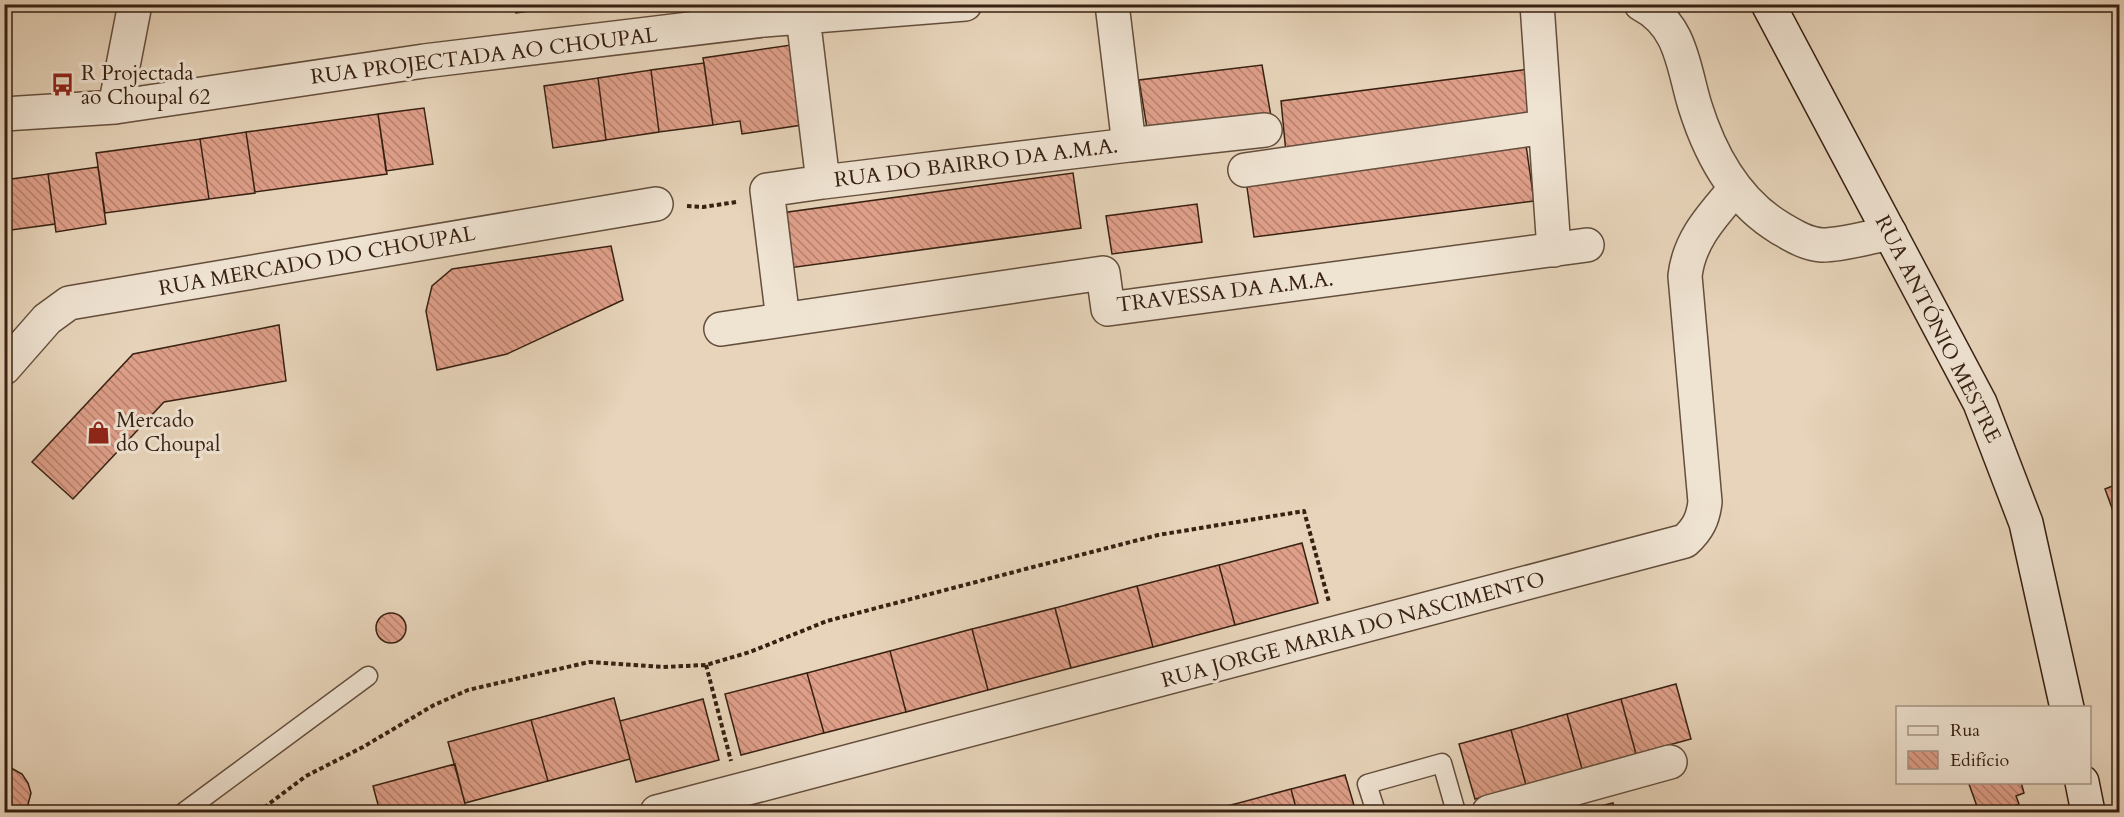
<svg xmlns="http://www.w3.org/2000/svg" width="2124" height="817" font-family="Cardo,serif">
<defs>
<pattern id="building-back-hatch" width="6" height="6" patternUnits="userSpaceOnUse" patternTransform="scale(1.5)"><rect width="6" height="6" fill="#df9f89"/><path d="M-1 5l2 2M0 0l6 6M5-1l2 2" fill="none" stroke="#b6816f"/></pattern>
</defs>
<rect width="100%" height="100%" fill="#e7d4ba"/>
<filter id="stains"><feTurbulence type="fractalNoise" baseFrequency=".00333" numOctaves="4"/><feColorMatrix values="0 0 0 0 .2 0 0 0 0 .09 0 0 0 0 .02 0 0 0 .5 -.17"/></filter>
<radialGradient id="worn" r=".72"><stop offset=".6" stop-color="#630" stop-opacity="0"/><stop offset="1" stop-color="#630" stop-opacity=".3"/></radialGradient>
<path fill="url(#building-back-hatch)" stroke="#382112" stroke-width="1.5" d="M514 4H581L516 13Z
M791 45 802 125 742 134 740 121 713 125 703 58Z
M704 63 713 125 659 132 651 70Z
M1262 65 1271 116 1148 134 1139 80Z
M1529 69 1534 120 1286 153 1281 101Z
M651 70 659 132 606 140 598 78Z
M598 78 606 140 553 148 544 86Z
M424 108 433 164 386 171 378 114Z
M378 114 387 174 255 192 246 132Z
M246 132 255 193 209 199 200 139Z
M200 139 209 199 105 213 96 153Z
M1526 145 1534 201 1254 237 1246 180Z
M98 167 106 224 56 232 48 174Z
M1073 173 1081 228 789 268 781 213Z
M48 174 55 224 4 231V180Z
M1197 204 1202 242 1112 254 1106 216Z
M611 246 623 300 507 354 437 370 426 311 432 286 452 269Z
M279 325 286 381 164 402 73 499 32 462 133 354Z
M2120 483V530L2105 489Z
M1302 543 1318 603 1235 625 1219 565Z
M1219 565 1235 625 1153 647 1137 586Z
M1137 586 1153 647 1071 668 1055 608Z
M1055 608 1071 668 988 690 972 629Z
M376 628a15 15 0 1 1 30 0a15 15 0 1 1-30 0Z
M972 629 988 690 906 712 890 651Z
M890 651 906 712 824 733 807 673Z
M807 673 824 733 741 755 725 694Z
M1676 684 1691 739 1636 754 1621 699Z
M614 698 630 759 548 781 531 720Z
M703 699 719 760 636 782 620 721Z
M1621 699 1636 754 1582 769 1567 714Z
M1567 714 1582 769 1526 785 1511 730Z
M531 720 548 781 465 803 448 742Z
M1511 730 1526 785 1475 799 1459 744Z
M4 764 22 774 28 783 31 793 26 812H4Z
M455 764 467 812H380L373 786Z
M1345 775 1356 812H1297L1291 789Z
M1972 782H2021L2024 793 2016 796 2019 804 1996 812H1979L1969 784Z
M1291 789 1297 812H1238L1235 804Z
M1613 803 1616 812H1576Z
M1235 804 1238 812H1204Z"/>
<g fill="none" stroke-linecap="round" stroke-linejoin="round">
<defs>
<path id="lane" d="M184 812 368 676
M1376 812 1367 784 1442 763 1456 812"/>
<path id="street" d="M1537 4 1554 250
M1641 4C1682 25 1683 67 1695 106 1710 154 1735 201 1780 228 1792 235 1806 244 1822 245 1843 245 1869 237 1890 233
M803 17 823 182 1129 145 1112 4
M115 107 135 4
M4 114 115 107 424 61 764 20 965 4
M1129 145 1265 130
M1245 170 1545 127
M783 320 767 190 823 182
M721 329 1103 273 1108 309 1587 245
M4 368 47 319 69 303 656 204
M657 812 1685 541C1698 529 1703 519 1705 502L1685 276C1689 240 1712 216 1735 189
M1489 812 1670 762"/>
<path id="secondary" d="M1768 4 1980 403 2026 523 2067 708
M2082 782 2088 812"/>
</defs>
<use href="#lane" stroke="#644e3c" stroke-width="21"/>
<use href="#street" stroke="#644e3c" stroke-width="36"/>
<use href="#secondary" stroke="#382112" stroke-width="36"/>
<path stroke="#382112" stroke-width="4" stroke-dasharray="4.5 3" stroke-linecap="butt" d="M687 206 703 207 736 202
M706 665 731 761
M258 812 306 776 363 747 434 705 468 690 589 662 663 667 706 665 750 652 827 621 1037 566 1158 535 1304 511 1329 602"/>
<use href="#lane" stroke="#efe3d2" stroke-width="18"/>
<use href="#street" stroke="#efe3d2" stroke-width="33"/>
<use href="#secondary" stroke="#efe3d2" stroke-width="33"/>
</g>
<defs>
<symbol id="bus-bare" viewBox="-9 -9 18 18"><path d="M-5-6H5V4H4V6H2V4H-2V6H-4V4H-5ZM-3.5-4V0h7V-4ZM-3.5 1.2v1.5H-2V1.2ZM2 1.2v1.5H3.5V1.2Z" fill="#8f2418" stroke="#efe3d2" stroke-width="2.5" paint-order="stroke"/></symbol>
<symbol id="shop-bare" viewBox="-9 -9 18 18"><path d="M-5-2.5h2.3a2.7 3.5 0 0 1 5.4 0H5L5.5 6h-11ZM-1.5-2.5h3a1.5 2.3 0 0 0-3 0Z" fill="#8f2418" stroke="#efe3d2" stroke-width="2.5" paint-order="stroke"/></symbol>
</defs>
<g fill-rule="evenodd">
<use href="#bus-bare" x="46" y="68" width="33" height="33"/>
<use href="#shop-bare" x="82" y="416" width="33" height="33"/>
</g>
<g text-anchor="middle" dominant-baseline="central" stroke-width="6" stroke-linejoin="round" paint-order="stroke">
<g font-size="21" fill="#382112" stroke="#efe3d2">
<text transform="translate(484 56) rotate(-7)">RUA PROJECTADA AO CHOUPAL</text>
<text transform="translate(976 163) rotate(-7)">RUA DO BAIRRO DA A.M.A.</text>
<text transform="translate(317 261) rotate(-10)">RUA MERCADO DO CHOUPAL</text>
<text transform="translate(1225 292) rotate(-7)">TRAVESSA DA A.M.A.</text>
<text transform="translate(1938 329) rotate(63)">RUA ANTÓNIO MESTRE</text>
<text transform="translate(1353 630) rotate(-15)">RUA JORGE MARIA DO NASCIMENTO</text>
</g>
<g font-size="21" fill="#382112" stroke="#efe3d2" text-anchor="start">
<text x="81" y="73">R Projectada<tspan x="81" dy="24">ao Choupal 62</tspan></text>
<text x="116" y="420">Mercado<tspan x="116" dy="24">do Choupal</tspan></text>
</g>
</g>
<rect width="2124" height="817" fill="none" stroke="#e7d4ba" stroke-width="24"/>
<rect x="6" y="6" width="2112" height="805" fill="none" stroke="#382112" stroke-width="3"/>
<rect x="12" y="12" width="2100" height="793" fill="none" stroke="#382112" stroke-width="1.5"/>
<rect x="1896" y="706" width="195" height="78" fill="#efe3d2" stroke="#a69585" stroke-width="1.5"/>
<rect x="1908" y="726" width="30" height="9" fill="#efe3d2" stroke="#a69585" stroke-width="1.5"/>
<text x="1950" y="736" font-size="18" fill="#382112">Rua</text>
<rect x="1908" y="751" width="30" height="18" fill="url(#building-back-hatch)" stroke="#a69585" stroke-width="1.5"/>
<text x="1950" y="766" font-size="18" fill="#382112">Edifício</text>
<rect width="100%" height="100%" filter="url(#stains)"/>
<rect width="100%" height="100%" fill="url(#worn)"/>
</svg>
